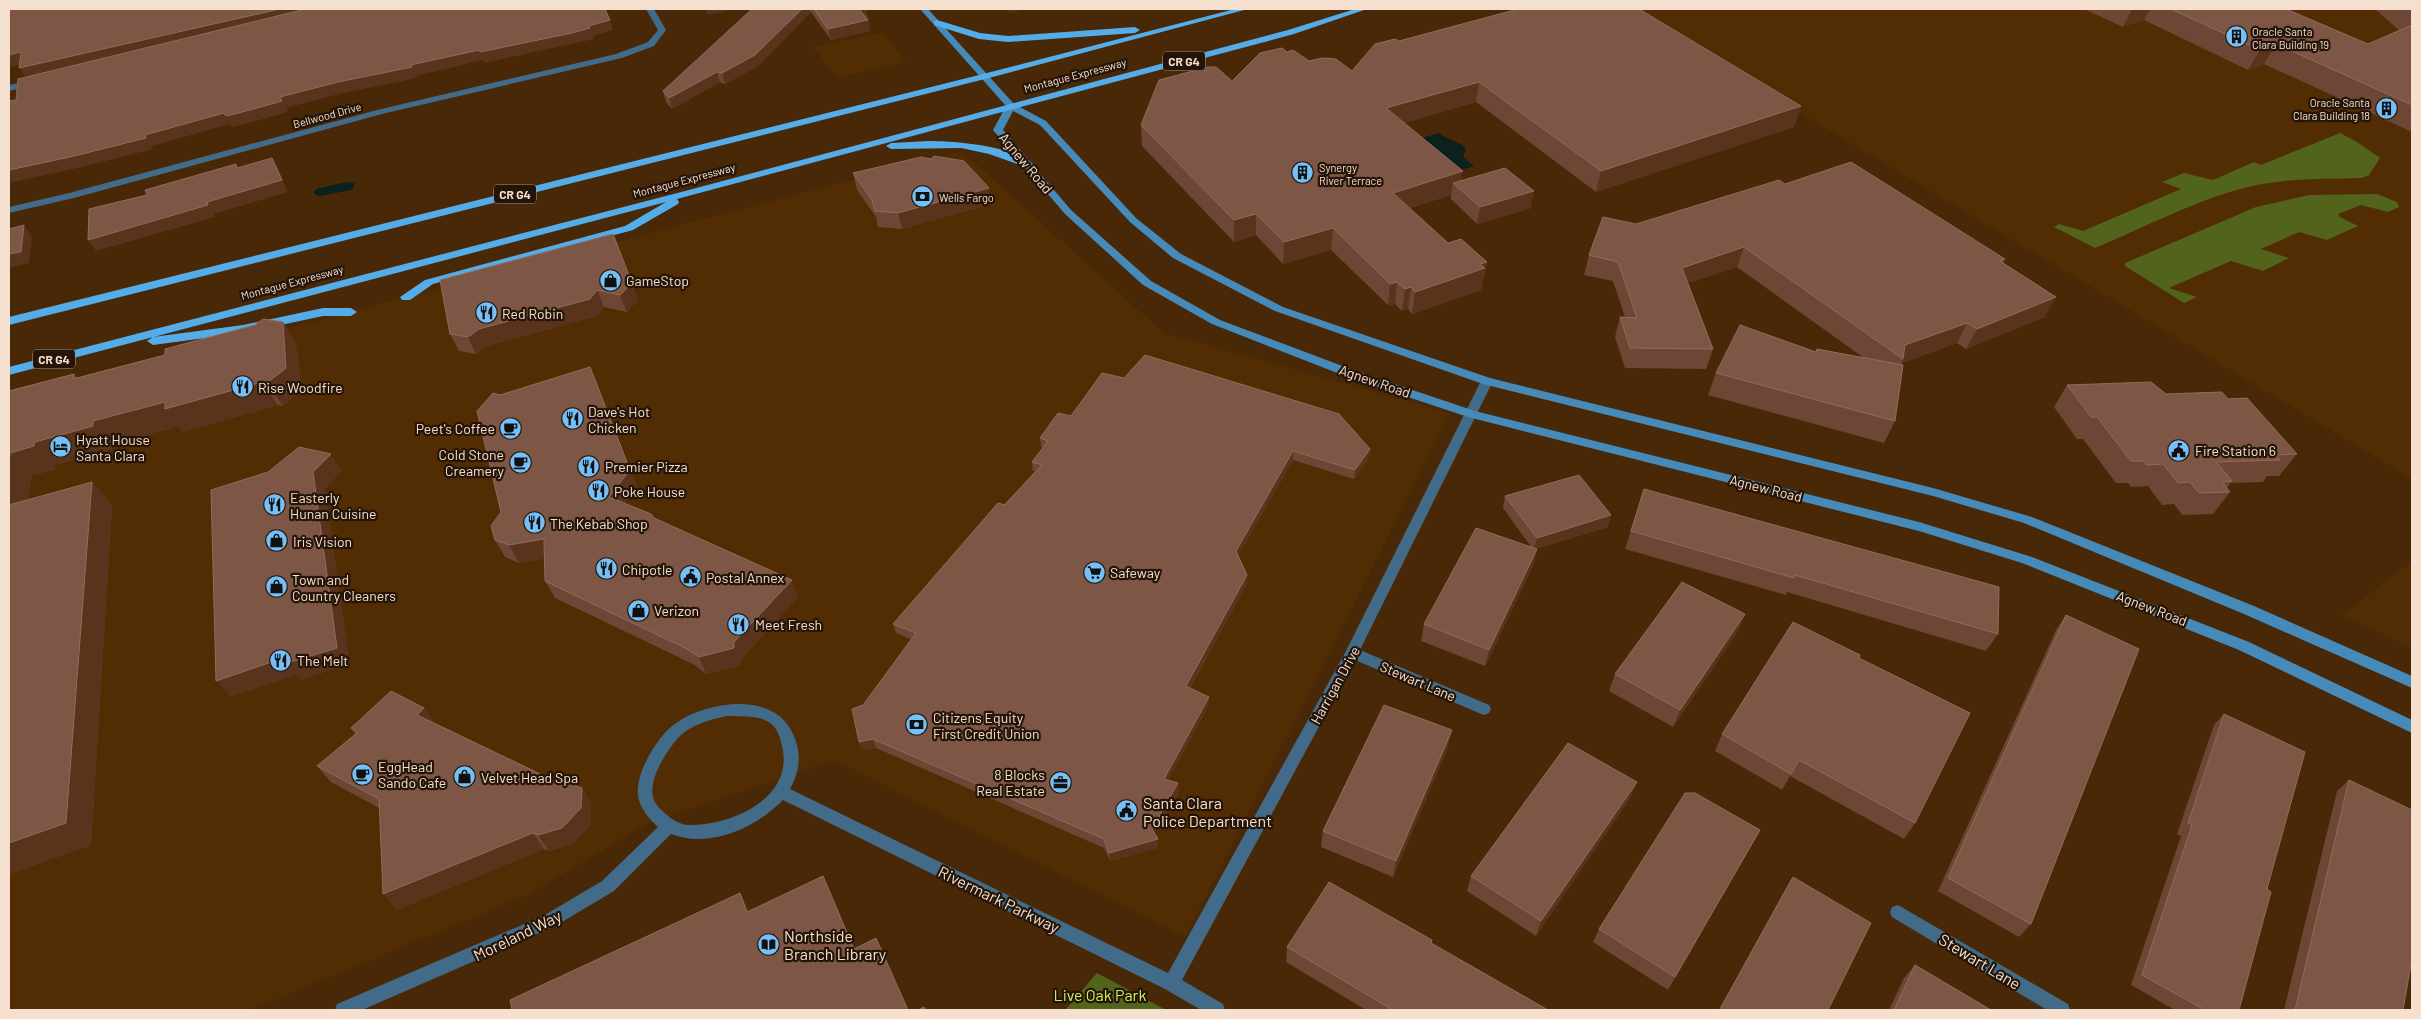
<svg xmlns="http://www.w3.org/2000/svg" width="2421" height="1019" font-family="Barlow,sans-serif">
<rect width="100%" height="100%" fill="#482806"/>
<path fill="#522c02" d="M1627 9H2412V479Z
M883 32 906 62 837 78 813 47Z
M962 151 1164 333 1451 413 1185 937 834 760 645 825 528 895 251 1010H9V405L190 354Z
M2412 561V648L2342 615Z"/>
<path fill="#52631c" d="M2340 133 2357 142 2380 158 2369 175 2362 178C2322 179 2282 178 2244 188 2196 200 2141 229 2095 248L2054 227 2059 224 2083 231 2181 189 2162 182 2184 173 2213 180 2254 162 2261 165Z
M2377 194 2397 202 2399 207 2388 212 2361 205 2338 214 2340 217 2358 226 2327 240 2299 232 2261 249 2289 258 2263 271 2231 261 2169 288 2197 297 2184 303 2125 266V263L2256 207 2309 195Z
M1097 973 1166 1010H1065Z"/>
<path fill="#0a211d" d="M1439 133C1448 141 1458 140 1466 149L1463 157 1474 166 1461 170 1422 138Z
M346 182 355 183 352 190 318 196 314 193 316 189Z"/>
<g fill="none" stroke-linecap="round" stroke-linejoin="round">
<path fill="#426b89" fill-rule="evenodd" d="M646 9H654L666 30 654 46 622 58 382 114 74 198 9 213V207L69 193 377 110 616 54 648 42 658 30Z
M33 80 36 81V85L9 91V85Z
M1487 377 1493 381 1360 650 1489 705 1491 709 1489 713 1484 715 1479 713 1355 660 1182 980 1223 1004 1225 1010H1201L1165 989 783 800C755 828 711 849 671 834L614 891 555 926 362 1010H335L337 1004 543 916 602 881 658 827C649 819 639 807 638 795 635 773 658 735 676 723 708 701 775 691 793 734 802 753 800 771 790 789L1168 973 1346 651 1481 381ZM726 716C739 717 756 715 767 721 777 726 780 737 782 746 795 798 731 826 689 825 681 825 672 820 666 814 661 810 656 805 654 800 646 781 668 748 681 735 693 724 710 720 726 716Z
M1898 905 2068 1004 2070 1010H2047L1892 917 1890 912 1892 907Z"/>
<path fill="#468aba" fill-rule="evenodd" d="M920 9H928L1014 104 1046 121 1136 218 1181 254 1283 307 1490 378 1933 488 2032 517 2254 606 2412 676V688L2244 614 2024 523 1933 496 1483 384 1275 311 1173 258 1130 222 1040 125 1013 111 1003 130 1071 210 1151 281 1220 320 1353 370 1475 411 1919 522 2032 557 2249 642 2412 720V733L2239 650 2022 563 1919 531 1468 417 1345 376 1212 324 1143 285 1065 214 993 130 1006 106Z"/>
<path fill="#54ace9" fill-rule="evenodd" d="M1235 9H1248L989 78 9 325V317L983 74Z
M1355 9H1367L1294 34 677 199 679 202 678 204 633 230 433 284 410 300H402L400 297 425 280 625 226 666 202 9 375V367L685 191 1288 30Z
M937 20 980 33 1008 36 1135 27 1140 30 1135 33 1008 42 979 39 934 25V21Z
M929 141C955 141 1016 146 1034 165L1029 168 989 154 961 148 891 149 886 146 891 143Z
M323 308H351L357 312 351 316H323L243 333 153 345 147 341 153 337 243 325Z"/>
</g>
<path fill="#6e4635" d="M752 9H866L868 18H866L868 20 870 31 831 40 811 12 758 66 725 84 720 82 672 109 666 102 663 91Z
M2084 9H2286L2368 44 2400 31 2375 9H2412V132L2264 64 2248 70 2144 20 2123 27Z
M1399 41 1794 127 1596 192 1476 102 1404 123 1462 180 1531 208 1477 224 1451 199V195L1410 208 1448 243 1487 262 1481 290 1412 314 1408 309 1402 311 1395 304 1388 305 1331 250 1283 264 1256 235 1234 242 1142 146 1141 125 1232 81 1287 52 1309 61 1352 71Z
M853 173 991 204 902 229 878 227 876 217 857 190Z
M1785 184 2005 259 2003 263 2045 317 1966 349 1957 343 1902 363 1901 365 1895 421 1884 443 1708 395 1716 373 1816 352 1864 358 1737 267 1688 283 1713 349 1706 369 1625 368 1615 337 1620 317H1625L1613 281 1584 275 1589 255 1636 224Z
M613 234 638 300 627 312 604 307 597 316 487 346 476 354 459 351 450 334Z
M283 322 297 346 301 391 283 406 278 405 183 432 178 426 112 445V449L55 465V469L31 476 28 500 92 482 112 505 91 845 9 874V391L74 374 77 378 165 355Z
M590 367 597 384 637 487 625 503 654 518 798 597 741 659V665L706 674 695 665 555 598 545 581V558L519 563 505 557 495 540 501 512 500 395Z
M2067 385 2166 394 2228 399 2297 454 2279 476H2267L2263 482 2230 483 2227 488 2230 492 2213 514 2182 515 2174 504 2162 505 2148 486 2131 487 2128 483H2116L2083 439H2077L2054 407Z
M1071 416 1369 458 1354 479 1293 460 1238 556 1247 584 1190 688 1209 705 1168 780 1178 783 1179 792 1154 833 1158 848 1110 861 1104 848 876 748 862 750 859 742 863 705 911 639 896 633 893 624 1035 471H1033L1032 462 1043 448 1041 447 1040 438Z
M1644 489 1998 634 1986 651 1787 592 1786 595 1625 549Z
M1505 496 1608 527 1535 549H1537L1533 566 1485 666 1421 641 1424 624 1532 548 1503 508Z
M1745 614 1738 631 1673 727 1609 691 1615 674Z
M2066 615 2031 924 2019 937 1938 891 2056 630Z
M1859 658 1915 823 1904 839 1790 776 1782 790 1715 751 1722 734Z
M424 708 435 723 557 782 582 788 591 804V824L573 844 549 851 544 849 397 910 379 808 331 782 317 766 355 734 351 728Z
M2224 714 2267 889 2239 1010H2175L2131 985 2181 836 2177 834 2214 725Z
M1448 747 1393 877 1321 847 1323 831Z
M2349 780 2403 1010H2284L2337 791Z
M1637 782 1630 798 1536 936 1467 891 1471 876Z
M1760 830 1668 990 1593 942 1599 929Z
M1793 877 1828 1010H1719L1786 888Z
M1432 940V943L1548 1010H1366L1286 962 1287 947Z
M1915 965 1991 1010H1889L1904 978Z"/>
<path fill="#59331c" d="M280 9H331L27 79 19 68Z
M705 9H737L707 15Z
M802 9H810L811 12 758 66 725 84 722 73Z
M859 9H866L868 18 861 19Z
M1008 9H1026L1009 13Z
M2132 9H2150L2144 20 2123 27Z
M610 20 613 30 593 36 594 39 484 63 483 60 416 76 417 78 343 93 286 108 288 112 256 121 232 127 230 124 152 146 153 149 78 168 9 183V170L145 135 280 97 338 82 479 50 589 26Z
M868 20 870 31 831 40 828 29Z
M2276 44 2264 64 2248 70 2260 50Z
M21 52 28 63 9 67V55Z
M717 72 720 82 672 109 669 98Z
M1479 82 1476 102 1384 129 1386 108Z
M1801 106 1794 127 1596 192 1601 171Z
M272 158 278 169 288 192 214 214 215 217 96 251 88 240 207 202Z
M1463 171 1460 189 1453 183 1451 195 1391 214 1393 193Z
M989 188 991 204 902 229 898 213Z
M1534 191 1531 208 1477 224 1480 207Z
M1256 214V235L1234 242V220Z
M24 225 32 237 29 263 9 268V254Z
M1333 228 1331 250 1283 264 1284 242Z
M1744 247 1737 267 1676 287 1682 268Z
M1487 262 1481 290 1412 314 1415 292 1480 264Z
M1397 282 1395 304 1388 305 1390 284Z
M632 283 638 300 627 312 620 295Z
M1411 287 1408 309 1402 311 1405 289Z
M597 290 604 307 597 316 487 346 476 354 468 337 479 329Z
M2056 297 2045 317 1966 349 1977 329Z
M283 322 297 346 301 391 283 406 267 383Z
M1967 323 1957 343 1902 363 1903 359 1905 345Z
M590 367 597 384 637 487 617 514 609 497Z
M262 382 278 405 183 432 178 426 112 445V449L55 465V469L31 476 25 530 9 513V463L10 453 35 442 93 421 165 402Z
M1370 449 1369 458 1354 479 1355 470Z
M1293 451V460L1236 560V551Z
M331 454 342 471 325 489 350 664 301 680 297 675 231 697 216 681 313 472Z
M92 482 112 505 91 845 9 874V843Z
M1611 515 1608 527 1534 549 1537 538Z
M544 539 553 556 519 563 509 545Z
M1537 549 1533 566 1485 666 1489 650Z
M1247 575V584L1186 694V686Z
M792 580 798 597 741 659V665L706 674 699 657 734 642Z
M1745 614 1738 631 1673 727 1680 710Z
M1209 697V705L1164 787V779Z
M424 708 436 724 417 715Z
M1452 730 1448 747 1393 877 1396 861Z
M873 739 876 748 862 750 859 742Z
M1637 782 1630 798 1536 936 1541 921Z
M1178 783 1179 792 1152 837V829Z
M582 788 591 804V824L573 844 549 851 538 835Z
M533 833 544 849 397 910 383 894Z
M1158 839V848L1110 861 1109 853Z
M740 893 750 913 747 912Z"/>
<path fill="#7d5646" stroke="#906c5b" d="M9 9H280L19 68 21 52 9 55Z
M306 9H605L610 20 589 26 590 28 572 33 480 52 479 50 411 65 412 67 338 82 280 97 282 101 250 110 226 116 224 113 145 135 146 138 70 157 9 170V101L16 100 18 79Z
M752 9H802L755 55 722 73 717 72 669 98 663 91Z
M814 9H860H859L868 20 828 29Z
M1518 9H1639L1801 106 1601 171 1479 82 1386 108 1463 171 1393 193 1448 243 1461 239 1487 262 1480 264 1485 268 1415 292 1411 287 1405 289 1397 282 1390 284 1333 228 1284 242 1256 214 1234 220 1141 125 1159 80 1208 67H1216L1232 81 1260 53 1282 48 1287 52 1293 50 1309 61 1322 58 1336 59 1352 71 1375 44 1395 39 1399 41Z
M2171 9H2286L2368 44 2412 25V105L2276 44 2260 50Z
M934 156 964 161 989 188 898 213 875 211 872 200 853 173 921 157 931 159Z
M272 158 282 180 207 202 208 205 88 240 89 209 147 195 145 190 236 164 237 168Z
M1851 162 2005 259 2000 261 2056 297 1977 329 1967 323 1905 345 1903 359 1744 247 1682 268 1713 349 1630 348 1620 317 1637 318 1618 262 1589 255 1603 217 1636 224 1779 180 1785 184Z
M1505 168 1534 191 1480 207 1453 183Z
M24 225 21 252 9 254V229Z
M613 234 632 283 620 295 597 290 590 299 479 329 468 337 450 334 440 280Z
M263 319 283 322 286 368 267 383 262 382 165 409V402L93 421V426L35 442 34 446 10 453 9 463V391L74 374 73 379 165 355V349L255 325Z
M1740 325 1816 352 1817 349 1903 365 1895 421 1716 373Z
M1145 355 1339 414 1370 449 1355 470 1293 451 1236 551 1247 575 1186 686 1209 697 1164 779 1178 783 1152 829 1158 839 1109 853 1104 839 873 739 859 742 852 709 863 705 916 633 893 624 998 503 1005 505 1042 465 1032 462 1048 441 1040 438 1058 413 1071 416 1102 373 1124 378Z
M590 367 630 470 609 497 651 514 654 518 792 580 734 642V648L699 657 687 649 545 581 544 539 509 545 495 540 491 526 501 512 477 411 493 393 500 395Z
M2151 382 2166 394 2222 392 2228 399 2247 398 2297 454 2276 455 2280 460 2216 462 2232 481 2222 482 2230 492 2199 493 2190 482 2178 483 2163 464 2146 465 2143 461H2131L2097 417H2091L2067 385Z
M299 447 331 454 313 472 337 648 287 663 286 657 216 681 211 490 268 472Z
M1579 475 1611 515 1537 538 1505 496Z
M92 482 66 823 9 843V505Z
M1644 489 1999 587 1998 634 1795 575 1794 578 1631 531Z
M1476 528 1537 549 1489 650 1424 624Z
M1682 582 1745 614 1680 710 1615 674Z
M2066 615 2139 649 2031 924 1948 878Z
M1793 622 1860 655 1859 658 1970 713 1915 823 1799 760 1791 774 1722 734Z
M391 691 424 708 417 715 557 782H566L582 788 581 808 562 828 538 835 533 833 383 894 379 799 317 766 358 732 351 728Z
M1384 705 1452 730 1396 861 1323 831Z
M2224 714 2305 752 2267 889 2271 892 2239 1010H2205L2142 975 2192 825 2188 823Z
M1568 743 1637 782 1541 921 1471 876Z
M2349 780 2412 810V959L2403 1010H2295Z
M1685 793H1695L1760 830 1675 977 1599 929Z
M823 876 854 949 876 938 908 1010H512L510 1000 740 893 747 912Z
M1793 877 1871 923 1828 1010H1722L1720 1009Z
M1329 882 1432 940 1431 943 1548 1010H1393L1287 947Z
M1915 965 1991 1010H1894Z
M924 1007 926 1010H918Z"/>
<defs>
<symbol id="building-disc" viewBox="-11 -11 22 22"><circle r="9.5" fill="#75c0f6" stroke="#241508"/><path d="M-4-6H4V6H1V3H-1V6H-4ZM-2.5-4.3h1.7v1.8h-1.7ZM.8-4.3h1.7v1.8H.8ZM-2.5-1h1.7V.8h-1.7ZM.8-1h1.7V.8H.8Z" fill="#111"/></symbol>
<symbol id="bank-disc" viewBox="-11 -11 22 22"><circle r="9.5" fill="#75c0f6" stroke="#241508"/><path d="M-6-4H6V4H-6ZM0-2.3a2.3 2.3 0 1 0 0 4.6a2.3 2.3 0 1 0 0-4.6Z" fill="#111"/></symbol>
<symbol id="shop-disc" viewBox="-11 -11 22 22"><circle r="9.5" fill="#75c0f6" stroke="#241508"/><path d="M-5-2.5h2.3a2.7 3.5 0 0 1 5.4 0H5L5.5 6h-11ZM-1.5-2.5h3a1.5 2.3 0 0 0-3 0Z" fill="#111"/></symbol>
<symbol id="restaurant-disc" viewBox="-11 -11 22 22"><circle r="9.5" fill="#75c0f6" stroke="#241508"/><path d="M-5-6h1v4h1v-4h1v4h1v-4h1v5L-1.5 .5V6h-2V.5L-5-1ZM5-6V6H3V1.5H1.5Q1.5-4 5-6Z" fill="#111"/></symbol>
<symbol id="cafe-disc" viewBox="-11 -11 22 22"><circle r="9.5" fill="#75c0f6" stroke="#241508"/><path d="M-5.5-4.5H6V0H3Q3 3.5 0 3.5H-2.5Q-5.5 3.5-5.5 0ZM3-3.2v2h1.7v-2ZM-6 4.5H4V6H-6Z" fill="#111"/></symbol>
<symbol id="hotel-disc" viewBox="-11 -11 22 22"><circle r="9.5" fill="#75c0f6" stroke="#241508"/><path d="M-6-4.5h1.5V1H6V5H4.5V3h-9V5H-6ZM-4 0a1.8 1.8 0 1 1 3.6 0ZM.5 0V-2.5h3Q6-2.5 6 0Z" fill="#111"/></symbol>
<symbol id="civic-disc" viewBox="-11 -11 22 22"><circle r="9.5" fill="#75c0f6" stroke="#241508"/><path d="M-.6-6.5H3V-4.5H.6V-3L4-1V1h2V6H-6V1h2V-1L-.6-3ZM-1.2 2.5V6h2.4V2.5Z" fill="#111"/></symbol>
<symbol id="supermarket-disc" viewBox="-11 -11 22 22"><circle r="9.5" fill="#75c0f6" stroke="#241508"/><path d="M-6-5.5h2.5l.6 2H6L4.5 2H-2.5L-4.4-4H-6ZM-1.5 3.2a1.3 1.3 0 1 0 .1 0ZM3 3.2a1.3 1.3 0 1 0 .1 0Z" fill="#111"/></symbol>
<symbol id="office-disc" viewBox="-11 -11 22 22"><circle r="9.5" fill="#75c0f6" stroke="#241508"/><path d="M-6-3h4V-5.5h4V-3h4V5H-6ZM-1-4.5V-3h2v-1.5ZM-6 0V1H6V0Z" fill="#111"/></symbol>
<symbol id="library-disc" viewBox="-11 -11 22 22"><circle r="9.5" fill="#75c0f6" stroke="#241508"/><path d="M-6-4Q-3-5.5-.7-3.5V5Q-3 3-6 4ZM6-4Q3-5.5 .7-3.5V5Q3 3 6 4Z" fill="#111"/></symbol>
</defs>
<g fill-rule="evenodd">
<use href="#building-disc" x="2224" y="24" width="25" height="25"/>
<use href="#building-disc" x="2374" y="96" width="25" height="25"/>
<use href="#building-disc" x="1290" y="160" width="25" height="25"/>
<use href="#bank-disc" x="910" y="184" width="25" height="25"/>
<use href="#shop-disc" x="598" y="268" width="25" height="25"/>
<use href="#restaurant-disc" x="474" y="300" width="25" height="25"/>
<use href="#restaurant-disc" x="230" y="374" width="25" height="25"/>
<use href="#restaurant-disc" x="560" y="406" width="25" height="25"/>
<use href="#cafe-disc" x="498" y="416" width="25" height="25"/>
<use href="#hotel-disc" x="48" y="434" width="25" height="25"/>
<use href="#civic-disc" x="2166" y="438" width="25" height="25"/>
<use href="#cafe-disc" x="508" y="450" width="25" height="25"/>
<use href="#restaurant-disc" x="576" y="454" width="25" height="25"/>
<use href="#restaurant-disc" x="586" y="478" width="25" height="25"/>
<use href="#restaurant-disc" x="262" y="492" width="25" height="25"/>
<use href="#restaurant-disc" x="522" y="510" width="25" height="25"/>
<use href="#shop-disc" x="264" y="528" width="25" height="25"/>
<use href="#restaurant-disc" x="594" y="556" width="25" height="25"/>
<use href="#supermarket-disc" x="1082" y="560" width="25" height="25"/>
<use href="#civic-disc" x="678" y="564" width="25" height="25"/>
<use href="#shop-disc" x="264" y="574" width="25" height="25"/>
<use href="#shop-disc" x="626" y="598" width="25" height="25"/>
<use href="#restaurant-disc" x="726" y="612" width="25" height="25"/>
<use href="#restaurant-disc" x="268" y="648" width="25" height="25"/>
<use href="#bank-disc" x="904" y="712" width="25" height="25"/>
<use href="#cafe-disc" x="350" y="762" width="25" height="25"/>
<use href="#shop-disc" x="452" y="764" width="25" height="25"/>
<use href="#office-disc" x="1048" y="770" width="25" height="25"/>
<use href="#civic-disc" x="1114" y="798" width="25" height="25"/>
<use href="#library-disc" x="756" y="932" width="25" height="25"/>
</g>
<g text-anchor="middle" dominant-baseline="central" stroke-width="4.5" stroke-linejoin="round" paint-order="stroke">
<g font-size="11" fill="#f5dfce" stroke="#241508" text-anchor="start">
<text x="2252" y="31">Oracle Santa<tspan x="2252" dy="13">Clara Building 19</tspan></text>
<text x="2370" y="102" text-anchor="end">Oracle Santa<tspan x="2370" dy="13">Clara Building 18</tspan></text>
<text x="1319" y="167">Synergy<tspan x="1319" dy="13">River Terrace</tspan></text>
<text x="939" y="197">Wells Fargo</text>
</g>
<g font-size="11" fill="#f5dfce" stroke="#241508">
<text transform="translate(1075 75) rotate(-15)">Montague Expressway</text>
<text transform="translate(327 115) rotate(-15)">Bellwood Drive</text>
<text transform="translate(684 180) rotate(-15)">Montague Expressway</text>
<text transform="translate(292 282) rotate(-15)">Montague Expressway</text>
</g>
<g fill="#241508" stroke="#b6a293" stroke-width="1">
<rect x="1163" y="51.5" width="42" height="19" rx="4"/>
<rect x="494" y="184.5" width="42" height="19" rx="4"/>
<rect x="33" y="349.5" width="42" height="19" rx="4"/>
</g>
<g font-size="12" font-weight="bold" fill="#f5dfce">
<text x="1184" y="61">CR G4</text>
<text x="515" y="194">CR G4</text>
<text x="54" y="359">CR G4</text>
</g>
<g font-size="14" fill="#f5dfce" stroke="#241508">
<text transform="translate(1026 163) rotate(50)">Agnew Road</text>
<text transform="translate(1375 381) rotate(19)">Agnew Road</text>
<text transform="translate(1766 488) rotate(14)">Agnew Road</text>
<text transform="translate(2152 608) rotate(21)">Agnew Road</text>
<text transform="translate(1418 681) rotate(23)">Stewart Lane</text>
<text transform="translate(1335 685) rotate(-61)">Harrigan Drive</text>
</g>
<g font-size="14" fill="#f5dfce" stroke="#241508" text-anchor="start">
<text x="626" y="280">GameStop</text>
<text x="502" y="313">Red Robin</text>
<text x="258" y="387">Rise Woodfire</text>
<text x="588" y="411">Dave's Hot<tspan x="588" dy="16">Chicken</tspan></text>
<text x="495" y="428" text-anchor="end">Peet's Coffee</text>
<text x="76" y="439">Hyatt House<tspan x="76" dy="16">Santa Clara</tspan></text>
<text x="2195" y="450">Fire Station 6</text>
<text x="504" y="454" text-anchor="end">Cold Stone<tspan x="504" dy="16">Creamery</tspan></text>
<text x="605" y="466">Premier Pizza</text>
<text x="614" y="491">Poke House</text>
<text x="290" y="497">Easterly<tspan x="290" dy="16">Hunan Cuisine</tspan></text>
<text x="550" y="523">The Kebab Shop</text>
<text x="293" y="541">Iris Vision</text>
<text x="622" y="569">Chipotle</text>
<text x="1110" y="572">Safeway</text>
<text x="706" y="577">Postal Annex</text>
<text x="292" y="579">Town and<tspan x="292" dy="16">Country Cleaners</tspan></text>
<text x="654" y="610">Verizon</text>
<text x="755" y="624">Meet Fresh</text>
<text x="297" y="660">The Melt</text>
<text x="933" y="717">Citizens Equity<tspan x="933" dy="16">First Credit Union</tspan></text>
<text x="378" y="766">EggHead<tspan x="378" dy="16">Sando Cafe</tspan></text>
<text x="1045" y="774" text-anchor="end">8 Blocks<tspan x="1045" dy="16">Real Estate</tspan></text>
<text x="481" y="777">Velvet Head Spa</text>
</g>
<g font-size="16" fill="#f5dfce" stroke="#241508" text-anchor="start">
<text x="1143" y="802">Santa Clara<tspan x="1143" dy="18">Police Department</tspan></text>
<text x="784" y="935">Northside<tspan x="784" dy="18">Branch Library</tspan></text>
</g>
<g font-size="16" fill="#f5dfce" stroke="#241508">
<text transform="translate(999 899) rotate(26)">Rivermark Parkway</text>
<text transform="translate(517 935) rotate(-26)">Moreland Way</text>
<text transform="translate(1980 961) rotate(31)">Stewart Lane</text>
</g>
<g font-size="16" fill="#cbf059" stroke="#241508">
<text x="1100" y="994">Live Oak Park</text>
</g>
</g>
<rect width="2421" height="1019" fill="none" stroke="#f5dfce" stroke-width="20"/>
</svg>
